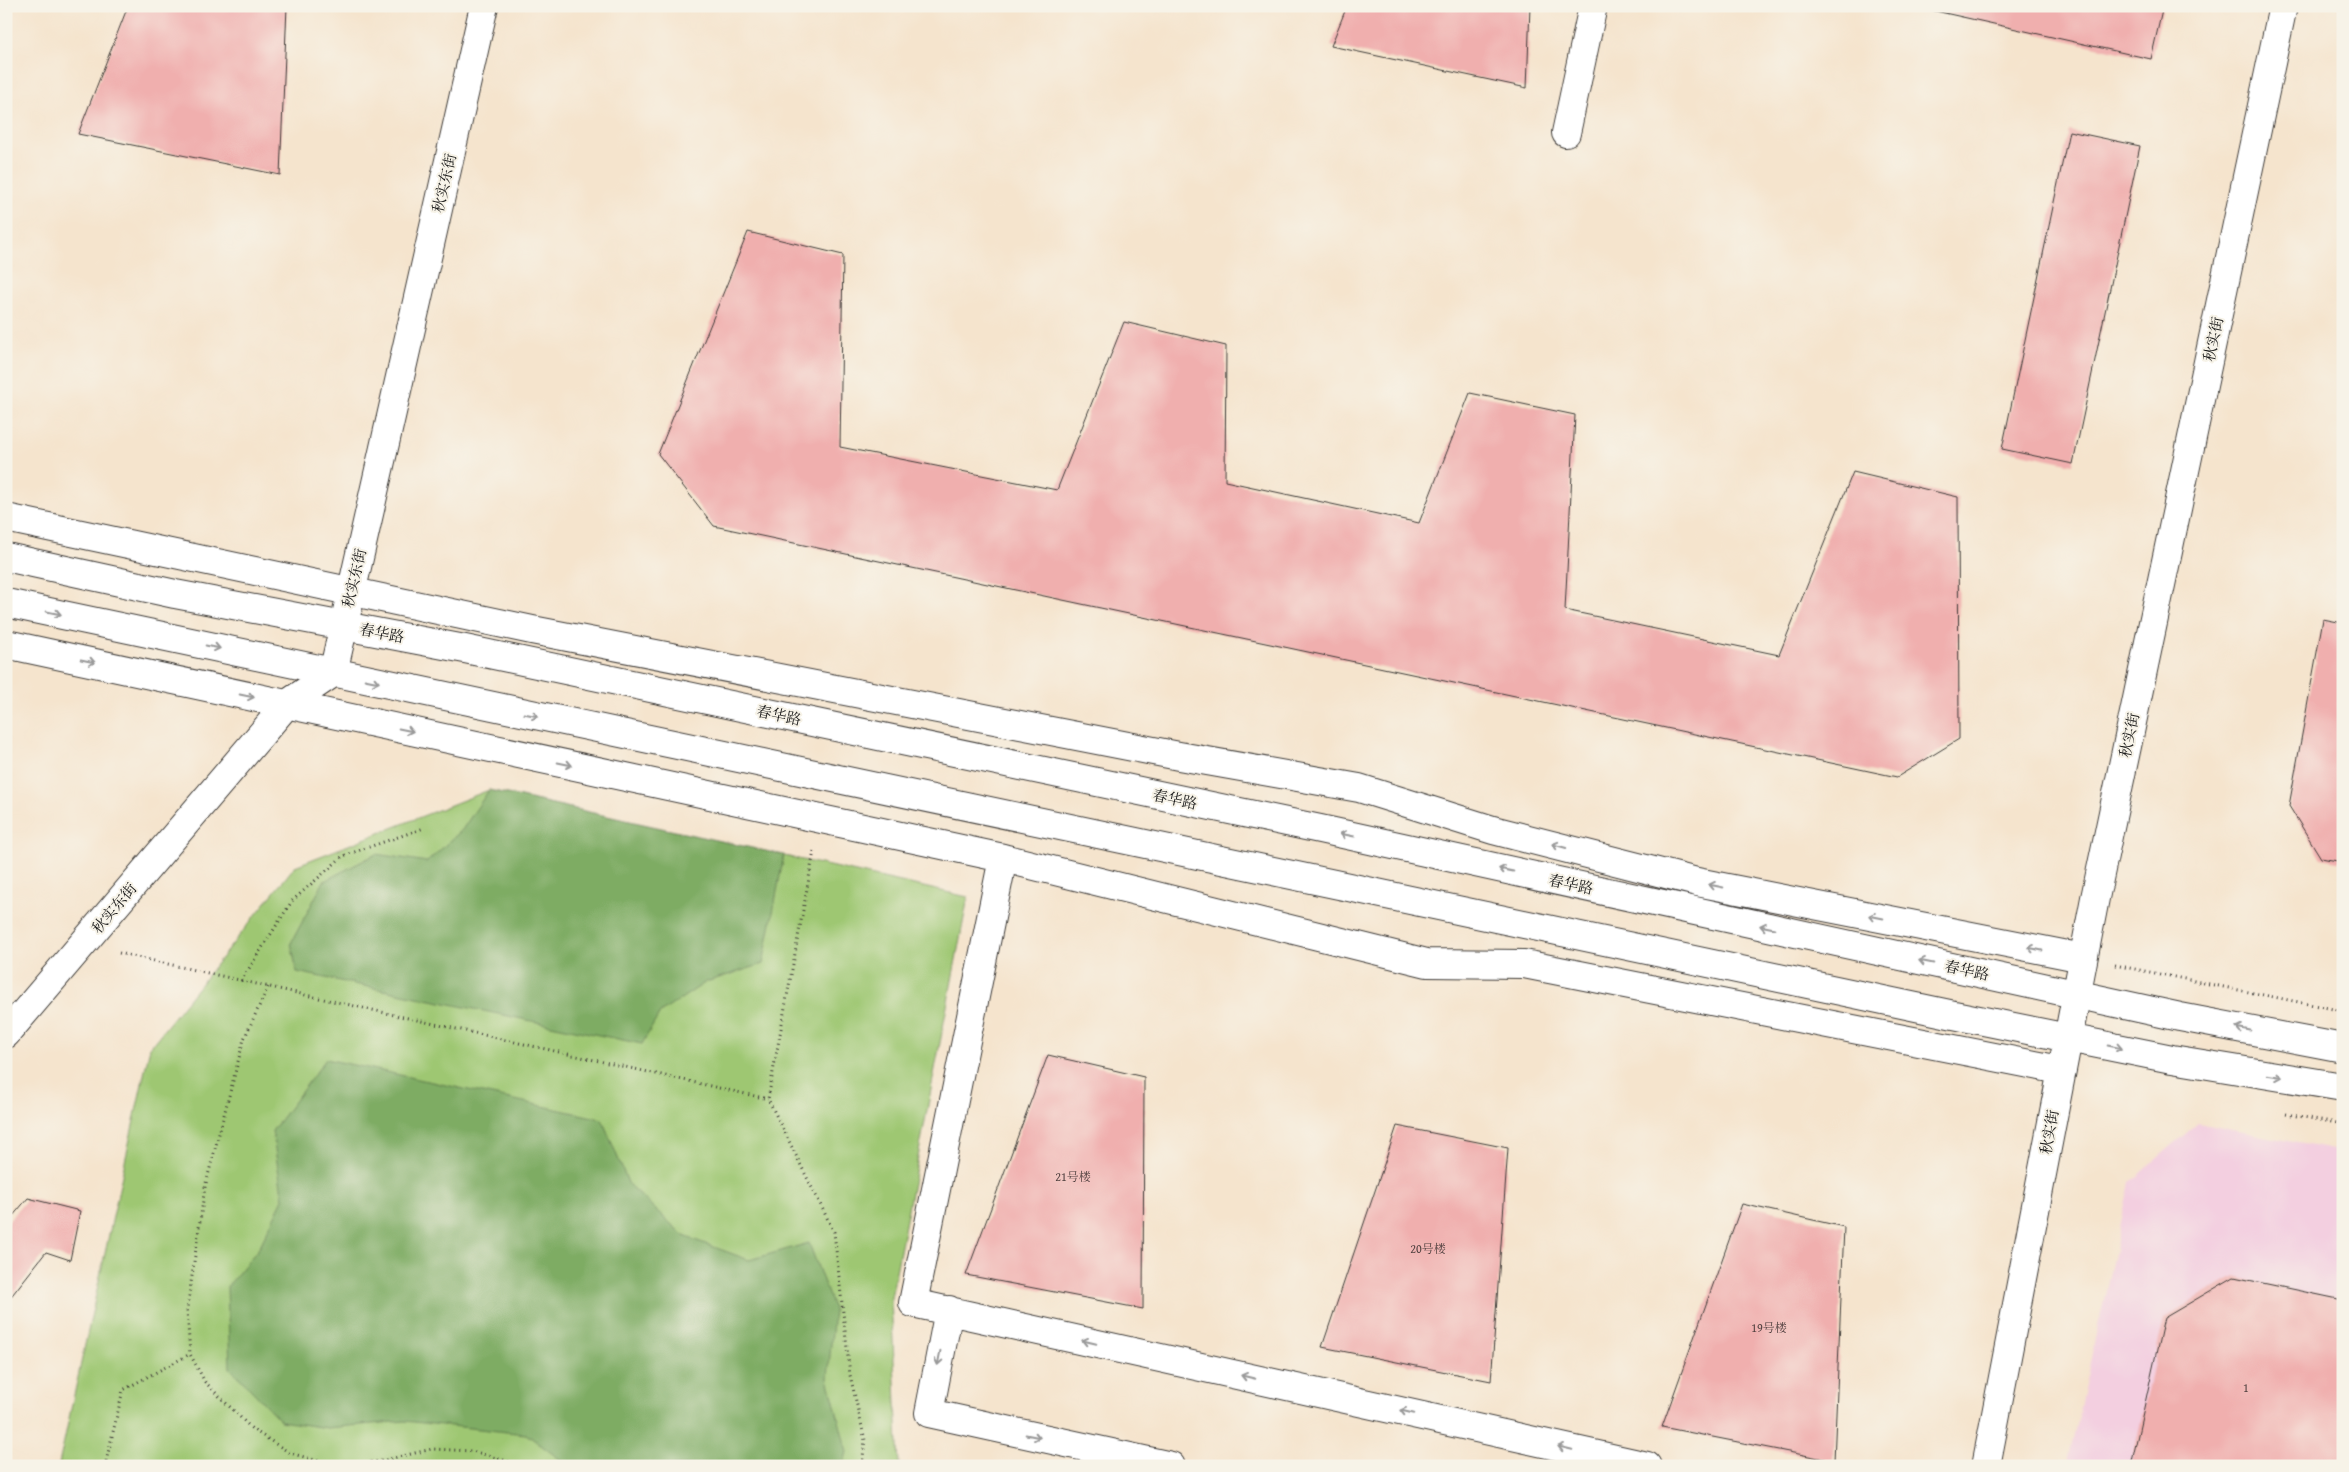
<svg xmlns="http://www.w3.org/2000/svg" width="2349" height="1472" font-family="'Gentium Book Plus','Noto Serif SC',serif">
<rect width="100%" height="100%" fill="#f7f3e8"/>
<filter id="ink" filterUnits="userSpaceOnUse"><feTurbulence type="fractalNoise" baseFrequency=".02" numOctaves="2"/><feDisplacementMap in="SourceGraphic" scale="10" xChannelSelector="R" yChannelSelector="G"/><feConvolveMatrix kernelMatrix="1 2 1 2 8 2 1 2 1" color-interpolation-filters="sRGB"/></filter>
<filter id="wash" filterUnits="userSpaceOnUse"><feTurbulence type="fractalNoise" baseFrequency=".0096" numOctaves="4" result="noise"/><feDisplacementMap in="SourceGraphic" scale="20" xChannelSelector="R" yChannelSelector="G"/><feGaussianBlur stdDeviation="1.12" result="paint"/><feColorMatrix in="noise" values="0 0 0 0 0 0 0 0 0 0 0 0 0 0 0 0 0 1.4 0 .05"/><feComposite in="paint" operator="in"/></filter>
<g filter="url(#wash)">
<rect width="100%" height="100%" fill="#f5e4cd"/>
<path fill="#f3cfe0" d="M2198 1123 2343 1152V1466H2067L2130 1182Z"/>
<path fill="#9ec772" stroke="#5d7247" d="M489 790 968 897 891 1298 899 1466H69L59 1464 150 1047 295 866Z"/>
<path fill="#7eac64" stroke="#4d6440" d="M489 790 784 855 763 964 706 982 660 1013 642 1044 297 972 291 943 324 881 376 854 427 862 462 830Z
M326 1059 602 1119 629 1185 684 1236 749 1260 809 1243 834 1310 828 1378 847 1452 843 1466H569L526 1434 405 1421 327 1428 281 1421 230 1368 227 1287 259 1248 283 1199 272 1131Z"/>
<g id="blocks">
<path fill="#f0afae" d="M128 6H287L280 175 78 134Z
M1347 6H1530L1527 88 1331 46Z
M1913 6H2163L2151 59Z
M2069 131 2140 146 2073 464 2002 449Z
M748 232 843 255 840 447 1057 490 1124 322 1226 346 1225 481 1419 523 1470 393 1575 415 1565 610 1779 655 1853 472 1958 497 1959 739 1897 777 714 526 658 454Z
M2323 619 2343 623V862L2321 858 2289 806Z
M1048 1055 1144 1077 1143 1309 966 1275Z
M1397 1126 1508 1148 1491 1381 1322 1347Z
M28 1198 80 1211 70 1260 46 1252 9 1299 6 1307V1224Z
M1742 1204 1844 1227 1834 1461 1662 1427Z
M2234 1277 2343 1300V1466H2131L2164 1318Z"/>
</g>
</g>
<g filter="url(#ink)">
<use href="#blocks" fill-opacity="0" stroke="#3d3a37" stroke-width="1"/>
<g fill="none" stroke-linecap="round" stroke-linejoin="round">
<defs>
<path id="minor" d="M1566 133 1593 6
M6 518 532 630 1179 756 1359 788 1493 830 1697 882 2083 958
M6 557 175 594 465 649 1320 829 2180 1017 2343 1048
M6 603 1954 1015 2172 1059 2343 1087
M6 644 1003 858 1427 963 1524 964 2060 1070
M1003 858 913 1303 1647 1466
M6 1034 287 704 333 673 484 6
M949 1310 929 1413 1171 1466
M1986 1466 2095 898 2283 6"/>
</defs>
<use href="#minor" stroke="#3d3a37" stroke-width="30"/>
<path stroke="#3d3a37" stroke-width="3" stroke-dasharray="1 4" stroke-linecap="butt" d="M814 851 768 1099 834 1232 850 1375 865 1440 862 1466
M119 953 768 1099
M2115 965 2343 1011
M241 981 292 901 343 856 424 828
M268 987 244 1039 205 1187 187 1310 190 1354 205 1382 252 1429 290 1453 336 1466
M2286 1114 2343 1124
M105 1466 123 1390 190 1354
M341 1466 381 1461 432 1449 472 1451 524 1466"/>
<use href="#minor" stroke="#fff" stroke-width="28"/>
</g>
<defs><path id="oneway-shaft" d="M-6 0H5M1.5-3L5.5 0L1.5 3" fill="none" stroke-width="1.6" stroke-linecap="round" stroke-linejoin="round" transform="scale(1.25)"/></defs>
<g stroke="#999">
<use href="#oneway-shaft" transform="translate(54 613) rotate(12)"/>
<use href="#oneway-shaft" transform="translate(213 647) rotate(12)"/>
<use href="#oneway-shaft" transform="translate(88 661) rotate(12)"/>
<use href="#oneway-shaft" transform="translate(372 681) rotate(12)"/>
<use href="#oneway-shaft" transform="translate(247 696) rotate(12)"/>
<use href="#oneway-shaft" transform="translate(531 715) rotate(12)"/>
<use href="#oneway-shaft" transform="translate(406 730) rotate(12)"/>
<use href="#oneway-shaft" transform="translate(565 764) rotate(12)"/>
<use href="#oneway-shaft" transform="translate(1347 835) rotate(-168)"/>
<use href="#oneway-shaft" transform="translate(1559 846) rotate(-165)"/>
<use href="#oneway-shaft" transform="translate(1506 870) rotate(-168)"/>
<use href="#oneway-shaft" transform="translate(1716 886) rotate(-169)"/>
<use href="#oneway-shaft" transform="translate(1876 917) rotate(-169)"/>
<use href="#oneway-shaft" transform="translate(1767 927) rotate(-168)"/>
<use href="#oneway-shaft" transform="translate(2035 949) rotate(-169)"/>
<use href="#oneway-shaft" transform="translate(1926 962) rotate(-168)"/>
<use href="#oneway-shaft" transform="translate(2243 1029) rotate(-169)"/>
<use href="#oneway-shaft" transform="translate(2115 1047) rotate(11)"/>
<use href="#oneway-shaft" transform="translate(2275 1076) rotate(10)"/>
<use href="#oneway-shaft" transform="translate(1089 1342) rotate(-167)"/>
<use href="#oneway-shaft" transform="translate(939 1358) rotate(101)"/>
<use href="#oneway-shaft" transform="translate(1248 1377) rotate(-167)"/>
<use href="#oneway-shaft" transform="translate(1407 1412) rotate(-167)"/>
<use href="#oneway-shaft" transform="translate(1033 1436) rotate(12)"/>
<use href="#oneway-shaft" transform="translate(1565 1448) rotate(-167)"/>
</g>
</g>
<g text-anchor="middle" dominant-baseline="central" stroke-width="4" stroke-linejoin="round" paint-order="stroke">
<g font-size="12" fill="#514140">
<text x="1073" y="1176">21号楼</text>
<text x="1428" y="1248">20号楼</text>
<text x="1769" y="1327">19号楼</text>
<text x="2246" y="1387">1</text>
</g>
<g font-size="15" fill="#1c1c1c" stroke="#f7f3e8">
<text transform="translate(444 183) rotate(-77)">秋实东街</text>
<text transform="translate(2213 339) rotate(-78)">秋实街</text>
<text transform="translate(354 578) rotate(-77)">秋实东街</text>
<text transform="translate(382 633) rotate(11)">春华路</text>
<text transform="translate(779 715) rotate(12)">春华路</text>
<text transform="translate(2129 735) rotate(-78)">秋实街</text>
<text transform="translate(1175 799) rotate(12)">春华路</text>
<text transform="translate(1571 884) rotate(12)">春华路</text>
<text transform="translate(114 908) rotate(-50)">秋实东街</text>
<text transform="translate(1967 970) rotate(12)">春华路</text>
<text transform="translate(2049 1132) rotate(-80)">秋实街</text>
</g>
</g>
<rect width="2349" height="1472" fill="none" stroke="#f7f3e8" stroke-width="25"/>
</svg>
